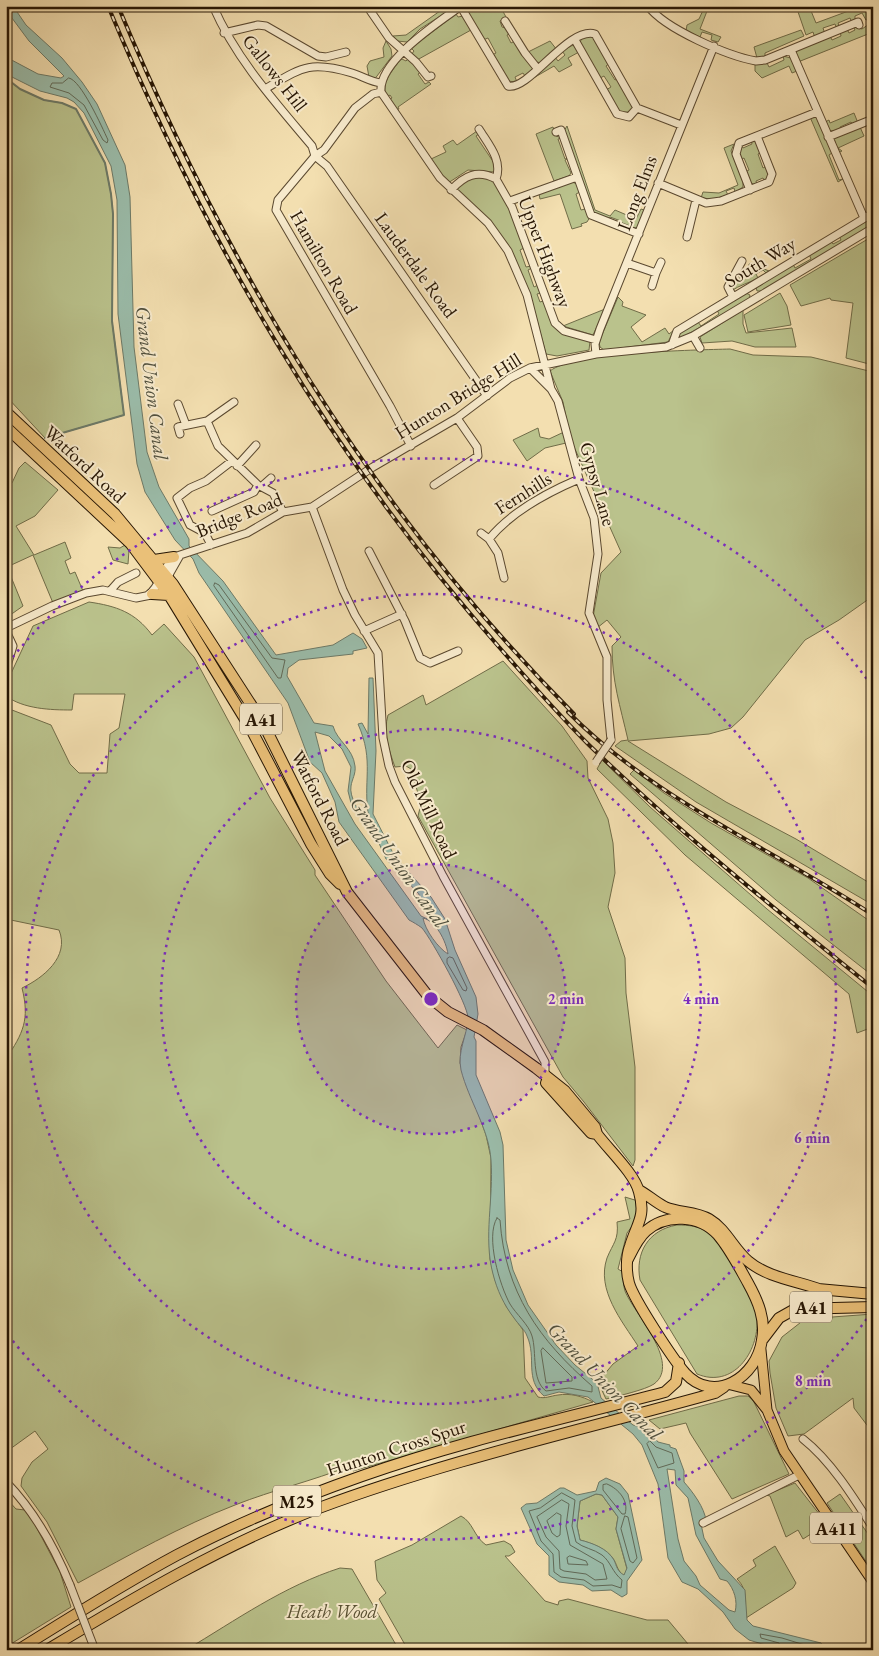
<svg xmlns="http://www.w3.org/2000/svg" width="879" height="1656" font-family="'EB Garamond',serif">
<rect width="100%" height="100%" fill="#f3dfb0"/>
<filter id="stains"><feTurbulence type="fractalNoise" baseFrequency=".004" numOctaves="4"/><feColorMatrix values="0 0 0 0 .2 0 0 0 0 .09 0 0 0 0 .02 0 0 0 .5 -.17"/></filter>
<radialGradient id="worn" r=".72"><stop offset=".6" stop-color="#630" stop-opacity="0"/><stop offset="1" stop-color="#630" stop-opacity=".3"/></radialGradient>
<path fill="#bac28c" stroke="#706c48" d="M447 6H456L420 29 407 42 397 41 393 36 406 35Z
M468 6H500L506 17 500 21 502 27 509 29 511 33 507 35 511 43 515 41 533 66 532 70 525 76 523 73 515 77 517 82 507 81 492 55 496 53 488 38 483 40 467 11 470 9Z
M705 6H709L700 29 721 37 718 42 711 40 712 35 702 32 700 37 686 31 687 25 699 19Z
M796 6H809L816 23 862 6H867L871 18 866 20 862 13 855 16V21L852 23 850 18 838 23 840 28 837 29 835 24 823 28 825 34 815 38 813 32 806 35Z
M456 14 458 17 463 16 471 30 417 60 411 55 414 51 411 48Z
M872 22 873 32 798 62 795 53 797 50 830 36 832 40 841 36 840 31 847 29 849 33 855 30 853 26 862 29Z
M801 30 804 36 765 53V58H757L754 47Z
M593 35 610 63 606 66 615 80 619 78 634 106 631 112H619L606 90 611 87 604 76 600 78 580 42 582 38Z
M386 41 391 49 392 56 374 80 369 77 367 66 370 61 384 57 383 48Z
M550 41 557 50 542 63 536 62 528 52Z
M573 45 579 52 568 58 572 65 559 72 554 66 530 80 555 57 558 61 565 55 562 51Z
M783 56 791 58 797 71 792 73 789 66 762 78 755 71V63H767L769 67 784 60Z
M409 58 422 71 418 74 425 84 429 82 431 84 398 107 399 109 395 110 389 100 392 98 390 95 387 97C380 83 392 72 400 60L402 59 406 61Z
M6 79 20 89 44 100 62 103 76 109 105 163 111 194 113 214 112 321 124 415 45 438 6 396Z
M854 113 858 123 853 125 851 122 840 127 841 130 829 131 825 122 829 120 830 123Z
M813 116 817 117 832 153 829 155 839 180 843 179 838 182 810 117Z
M567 126 595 210 610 216 615 210 636 219 641 209 644 210 637 228 619 225 621 221 610 217 608 221 595 216 564 131Z
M553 127 556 136 562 138 558 139 565 159 569 158 565 160 571 173 569 176 554 181 536 134Z
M860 127 864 136 838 148 842 151 838 153 834 138Z
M477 131 479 134 476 136 492 160 495 158V172L468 170 448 183 431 159 446 152 443 146 453 140 457 145Z
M751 140 757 142 761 152 758 154 763 168 767 166 770 173 765 182 763 178 756 181 757 185 750 183 745 172 749 170 744 158 740 160 737 149 741 144 743 148 752 144Z
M734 144 731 151 743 182V187L735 192 734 188 726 191 728 195 713 199 701 198 703 192 719 193 738 185 724 148Z
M489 177 502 189 524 248 520 250 526 267 531 266 532 268 528 270 534 287 538 285 541 293 537 294 540 302 543 301 554 324 590 341 589 350 557 356 546 354 530 294 510 250 458 193V186L467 178Z
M572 182 577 184 580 192 576 194 581 210 585 209 590 217 587 222 581 224 582 226 572 229 560 194 540 199 539 194Z
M873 216V224L762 291H757L756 287 793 264 795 268 811 259 809 254 831 241 833 244 841 240 839 236Z
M873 236V365L846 358 853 303 831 300 830 298 801 306 790 285Z
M750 263 769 271 766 273 763 270 756 274 758 278C749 283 740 285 731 291L733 281 736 283 742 274 739 272 741 270 745 271Z
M746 293 750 295 749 299 681 338 678 337 679 333 698 322 701 326 719 314 717 310Z
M780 293 787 306 791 325 748 332 744 315Z
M618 297 623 302 622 306 646 315 631 327 642 342 665 328 669 334 674 330 668 342 604 350 600 347 599 342Z
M605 309 593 335 563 326Z
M743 310V324L746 333 792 328 796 347H755L732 341 702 343 700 337Z
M730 349 753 355 811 357 873 372V596L839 620 805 640 743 717 731 728 709 734 628 741 726 802 796 839 873 885V905L696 802 615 746 621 741 628 740C620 705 612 682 612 646L621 637 607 620 597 628 593 617 601 573 621 552 570 438 563 402 550 371C573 352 696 350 730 349Z
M538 428 540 437 549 439 564 432 566 443 545 448 527 461 513 440Z
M25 462 58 490 35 516 16 526 34 555 65 542 71 558 65 561 70 574 75 572 83 591 53 603 33 555 7 567 23 606 6 618V485L12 483 19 468Z
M125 545 129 550 128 564 113 560 108 547 120 548Z
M89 602C116 606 135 612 152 635L164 624 194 657 270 798 315 870V875L386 981 438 1048 457 1025 467 1030 461 1047 460 1063 486 1135 491 1158 490 1259 495 1280 506 1306 523 1330 525 1378 538 1397C545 1399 550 1396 558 1395 570 1393 582 1396 593 1402L353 1471 350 1466C312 1481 273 1490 235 1505 181 1526 129 1555 78 1583L47 1522 21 1486 22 1478 32 1462 48 1449 35 1431 6 1452V1059C23 1033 30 1020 22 988 43 978 70 957 59 930L6 919V725L12 710 51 725 70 764 79 773H107L110 734 119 728 125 694H74L72 710C50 710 24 709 6 696L8 680 33 626Z
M503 661 562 726 587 761 588 778 608 819 613 843 615 873 608 907 625 958 626 993 635 1067V1160L633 1166 584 1102 563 1077 418 816 421 804 411 769 406 766 395 767C389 751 383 732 388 715L423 695 426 705Z
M602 760 650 807 767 909 873 996V1027L857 1033 849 994 685 855 597 769Z
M634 770 664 793 711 823 808 878 871 922 873 921V976L776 900 630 774Z
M625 1197 638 1201V1218L627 1233 618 1269 623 1272C623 1278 623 1285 625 1291 633 1312 682 1363 654 1384 645 1390 618 1396 606 1399L598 1382 613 1364 638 1346C622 1321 596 1290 607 1258 613 1243 619 1240 617 1222L630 1219Z
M677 1225C688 1225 700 1226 709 1233 727 1247 755 1297 757 1319 759 1352 733 1389 697 1374L640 1280C635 1253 648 1230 677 1225Z
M873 1314V1433L854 1408 853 1398 804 1434 788 1436 776 1408 770 1373 769 1361 782 1337 805 1319Z
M739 1396H748L753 1400 789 1474 732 1499 690 1433 686 1423 660 1429 649 1420Z
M795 1483 827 1524 803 1539 798 1530 786 1537 770 1496 766 1495Z
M596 1494 602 1495 618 1517 616 1529 627 1569 624 1576C617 1570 618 1567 614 1560 608 1549 591 1543 580 1540L577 1526 580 1501Z
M840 1494 873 1541V1572L827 1503Z
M6 1498 16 1509 25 1510 31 1517 60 1572 71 1607 6 1647Z
M461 1516C473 1522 474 1537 486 1545L504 1541 511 1545 515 1552 509 1556H505L545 1601 558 1605 559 1601 568 1599 647 1620H668L693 1650H665L657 1646 656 1647 660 1650H408L379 1599 386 1593 377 1580 375 1561 412 1545Z
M775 1546 796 1583 793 1588 746 1618C744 1603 749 1591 737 1579L756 1566 753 1560Z
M340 1568 352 1569 399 1650H186C236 1620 284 1586 340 1568Z"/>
<path fill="#9bbdab" stroke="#6d7a68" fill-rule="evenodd" d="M6 6H13L26 25 62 58 82 82 97 104 125 165 130 197 134 347 147 452 159 487 189 539V546L223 581 276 655 333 645 353 633 362 639 367 648 353 651V654L299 660 288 668 287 676 314 723 333 726C337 741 353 748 355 766 356 774 352 779 351 786 349 796 359 815 368 820L369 818C362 782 375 762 358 724L362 723 368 734 369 678H373L376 751 373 814 395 857 431 897 445 919 455 950 476 997 478 1014 474 1037 476 1041V1075L500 1132 503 1145 506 1240 513 1270 528 1305 556 1345 575 1365 597 1383 601 1398 633 1425 647 1429 658 1442 670 1445V1447L676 1449 684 1471V1482C692 1491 705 1508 706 1521L701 1524 704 1538 718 1561 745 1590 747 1620 753 1626 821 1643 827 1650H782L749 1640 735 1629 723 1612 698 1589 682 1582 668 1558 658 1484 642 1445 633 1434 588 1397 559 1392 544 1396C524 1379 537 1358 527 1336 525 1330 518 1324 514 1318 504 1305 497 1290 493 1274 483 1237 494 1198 491 1160 489 1129 469 1101 461 1070 457 1051 467 1037 468 1018 468 1005 432 940 422 928 418 925 413 922 409 920L339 822 335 802 322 773 310 762 288 703 199 573 193 559 175 540 145 492 137 464 118 314 117 200 111 166 84 113 74 102 67 98 40 91 6 74V57L38 74 61 78 64 76 29 41 6 10ZM315 732 329 736 342 749 351 767 348 791 351 803 378 841 386 859 418 893 438 924 421 916 355 824 325 771ZM423 918C436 921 446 941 448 954 438 948 425 930 423 918ZM667 1469 675 1470 676 1485 688 1498 696 1535 720 1579 727 1581C734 1589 738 1601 735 1612L729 1610 700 1585 696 1576 684 1561 678 1539Z
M606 1478 620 1484 628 1494 642 1560 627 1581V1594L622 1597 611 1590 592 1591 583 1585 559 1582 549 1575V1556L537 1544 521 1508 526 1504 537 1503 560 1488H564L577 1495 596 1491 599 1482ZM596 1494 602 1495 618 1517 616 1529 627 1568 624 1575C617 1571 617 1567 614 1560 607 1548 592 1543 580 1540L577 1526 580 1501Z"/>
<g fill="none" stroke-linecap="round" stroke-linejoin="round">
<path stroke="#616a58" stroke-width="1" d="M69 78C81 80 102 127 108 140L107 143 103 140 84 105 69 93 50 87 52 83H62Z
M215 583 219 585 272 658 285 660 281 678H278L214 586Z
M450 957 453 958 467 988 466 991 463 990 447 963V959Z
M497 1218 500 1220C505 1292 539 1340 592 1386V1392L569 1388 546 1391C531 1380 537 1352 532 1336 529 1325 516 1314 510 1304 500 1286 485 1237 497 1218Z
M543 1348 572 1377V1381L546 1383 541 1351Z
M650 1441 656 1447 672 1453 674 1463 658 1468 647 1444Z
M607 1484C619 1489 629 1501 625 1514H622L603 1490V1485Z
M562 1493 575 1500 572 1526 576 1542C583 1548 594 1549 602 1555 611 1562 612 1572 622 1580L621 1588 612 1585 593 1586 584 1580 561 1577 554 1572 553 1554 541 1541 529 1511 540 1508Z
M562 1500 569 1504 566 1526 570 1545 603 1564 607 1579 595 1580 586 1574 564 1571 560 1569 559 1551 546 1537 537 1517Z
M557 1513 561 1515 560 1535 557 1537 552 1533 547 1521Z
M625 1516 628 1517 637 1558 633 1563 630 1561 621 1529Z
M570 1556 586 1561 588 1565 568 1564 567 1558Z
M781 1650 779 1643 761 1638 760 1634 782 1638 821 1650"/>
<path stroke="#6d7a68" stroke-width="2" d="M6 78 20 89 44 100 62 103 76 109 105 163 111 194 113 214 112 321 124 415 45 438"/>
<defs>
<path id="minor" d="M213 6C236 59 275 102 312 146L315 156
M367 6 389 38 416 62 428 77 431 76
M461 6C439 22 378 61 381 92L440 178 488 223 508 251 527 295 551 389
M648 6C665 29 728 56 756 61L765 60 858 22 859 25
M461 7 508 86C529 91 568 26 595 34L637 108 681 125
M505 21 525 53 537 68
M224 33 258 25 266 26 318 56 326 57 346 52
M575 40 617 114 629 117 637 108
M791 50 864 218
M265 89C301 68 309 60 352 73 362 76 371 82 381 83
M381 92 373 94 355 108 324 150 315 156 278 200 276 210 390 406 411 446
M479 129C488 144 503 160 496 179
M556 132 561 130 591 215 639 234
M828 137 873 119
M315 156 327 166 487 396
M658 183 706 203 721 201 769 182 772 174 757 136
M451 190C464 176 477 169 496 179L512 207 555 323 564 331 596 340
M750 190 736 154 739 143 817 112
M510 201 577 177
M687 237 696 200
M627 263 656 273 652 286
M656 273 661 262
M733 297 728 287 742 261
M693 336 700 348
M672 345 677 331 873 213
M596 354 595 344 600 329 714 46
M530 368 551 389 558 401 579 479 594 518 598 554 589 613 607 657V700L611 740
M178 404 186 425
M207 421 234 402
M180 434 178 427 207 421 218 446 258 485 273 493 283 512
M237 466 256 445
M434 485 478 456 477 447 457 418
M262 486 271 478
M312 507 343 590 355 615 378 653 383 738 389 766 395 782 443 876 545 1062V1077
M212 511 254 492 258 485
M481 533 489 539
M211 545 205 533 190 525 177 498 190 488 206 481 232 461
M369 551 405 621 420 658 430 663 458 651
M504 578 498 553 489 539C511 512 546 493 579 479
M166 580 179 557
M110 591 118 582 136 573
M148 595C161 586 162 568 174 557L247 533 283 512 312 507 373 467 457 418 510 378 530 368 596 354 666 347 693 336 873 228
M6 628 52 606 86 593 103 590 136 598 151 595
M6 631 13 646 6 669
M364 631 402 614
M803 1439C831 1461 854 1498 873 1528
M6 1482C35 1512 54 1546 70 1585
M703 1523 799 1475"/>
<path id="major" d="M761 1350 767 1410 784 1451 873 1582
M731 1385 751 1390 767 1410"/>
<path id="highway" d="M6 412 115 514 173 584 263 723 347 892 428 996 448 1012 483 1030 536 1068 565 1091 595 1127 597 1134C608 1149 635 1174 639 1192 646 1217 637 1223 630 1246 626 1257 626 1272 629 1283 634 1300 673 1359 685 1373 714 1405 757 1377 762 1340 766 1320 758 1301 748 1283 739 1267 730 1249 718 1235 700 1215 666 1213 646 1231 638 1238 633 1249 628 1259
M6 427 130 543 169 595 251 729 311 844 330 874 340 884
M154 560 174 557
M152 594 169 595
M546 1083 591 1133 597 1134
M639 1190C648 1195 655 1202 665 1207 679 1213 695 1211 709 1219 726 1229 733 1248 748 1261 768 1278 798 1281 822 1290
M818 1289 873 1294
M763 1339 779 1318 795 1309 873 1307
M18 1650C71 1617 123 1584 177 1555 236 1524 299 1498 362 1476 461 1441 563 1419 665 1392L676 1382 679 1363
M47 1650C135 1597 223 1545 319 1508 448 1460 582 1430 715 1393L724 1387"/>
</defs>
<use href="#minor" stroke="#5a482f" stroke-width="9"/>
<use href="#major" stroke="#271604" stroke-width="11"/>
<use href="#highway" stroke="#271604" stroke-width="12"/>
<use href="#minor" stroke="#f7eacc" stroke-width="7"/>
<use href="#major" stroke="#eac078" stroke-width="9"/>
<use href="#highway" stroke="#eac078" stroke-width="10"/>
<defs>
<path id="rail" d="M108 6C208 245 328 453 499 647 528 680 558 714 589 745 679 832 776 910 873 988
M118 6C229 271 370 509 574 714
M568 712C655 800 771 848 873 915"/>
</defs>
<use href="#rail" stroke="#271604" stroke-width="4"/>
<use href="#rail" stroke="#f7eacc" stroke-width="2" stroke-dasharray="5.5" stroke-linecap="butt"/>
<defs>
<path id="minor-bridge" d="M596 762 611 740
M70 1585 95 1650"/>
</defs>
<use href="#minor-bridge" stroke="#5a482f" stroke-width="9" stroke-linecap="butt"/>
<use href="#minor-bridge" stroke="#f7eacc" stroke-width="7"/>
</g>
<circle cx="431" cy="999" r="135" fill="#7b2cbf" fill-opacity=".12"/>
<g fill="none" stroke="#7b2cbf" stroke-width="2.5" stroke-dasharray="2.5 5">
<circle cx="431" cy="999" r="135"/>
<circle cx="431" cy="999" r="270"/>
<circle cx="431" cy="999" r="405"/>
<path d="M871 1313A540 540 0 0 1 8 1335M8 663A540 540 0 0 1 871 685"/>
</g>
<g text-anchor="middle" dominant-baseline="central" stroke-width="4" stroke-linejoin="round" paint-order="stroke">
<g fill="#f7eacc" stroke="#655640" stroke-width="1">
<rect x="240" y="703.5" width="42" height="31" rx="4"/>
<rect x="790" y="1291.5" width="42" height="31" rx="4"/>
<rect x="273" y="1485.5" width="48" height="31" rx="4"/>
<rect x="810" y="1512.5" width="52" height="31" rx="4"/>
</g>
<g font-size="18" font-weight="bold" fill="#271604">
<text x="261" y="719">A41</text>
<text x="811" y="1307">A41</text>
<text x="297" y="1501">M25</text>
<text x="836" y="1528">A411</text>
</g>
<g font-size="19" fill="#271604" stroke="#f7eacc">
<text transform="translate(275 73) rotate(52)">Gallows Hill</text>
<text transform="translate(637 193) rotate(-69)">Long Elms</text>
<text transform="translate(545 252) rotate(69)">Upper Highway</text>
<text transform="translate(324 262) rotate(60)">Hamilton Road</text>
<text transform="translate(760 262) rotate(-31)">South Way</text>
<text transform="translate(416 265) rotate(54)">Lauderdale Road</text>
<text transform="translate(458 396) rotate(-32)">Hunton Bridge Hill</text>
<text transform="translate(85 464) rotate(43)">Watford Road</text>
<text transform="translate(598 484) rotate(74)">Gypsy Lane</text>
<text transform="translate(523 493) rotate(-32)">Fernhills</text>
<text transform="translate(239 515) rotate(-22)">Bridge Road</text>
<text transform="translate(320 798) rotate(63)">Watford Road</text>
<text transform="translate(429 809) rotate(65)">Old Mill Road</text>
<text transform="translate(396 1448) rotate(-18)">Hunton Cross Spur</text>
</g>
<g font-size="19" font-style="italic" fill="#5a5234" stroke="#f7eacc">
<text x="332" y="1611">Heath Wood</text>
</g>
<g font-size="20" font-style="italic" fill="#50503e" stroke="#f7eacc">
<text transform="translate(152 383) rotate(83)">Grand Union Canal</text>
<text transform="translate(399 862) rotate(55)">Grand Union Canal</text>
<text transform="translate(605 1381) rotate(46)">Grand Union Canal</text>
</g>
</g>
<circle cx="431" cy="999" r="8" fill="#7b2cbf" stroke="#f7eacc" stroke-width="2.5"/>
<g font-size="15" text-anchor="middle" font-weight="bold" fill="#7b2cbf" stroke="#f7eacc" stroke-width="4" stroke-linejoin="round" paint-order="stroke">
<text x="566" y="1004">2 min</text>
<text x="701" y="1004">4 min</text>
<text x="812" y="1143">6 min</text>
<text x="813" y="1386">8 min</text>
</g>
<rect width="879" height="1656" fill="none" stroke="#f3dfb0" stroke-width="25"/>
<rect x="8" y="8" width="864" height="1641" fill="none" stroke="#271604" stroke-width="2.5"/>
<rect x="12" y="12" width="854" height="1631" fill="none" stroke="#271604"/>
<rect width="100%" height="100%" filter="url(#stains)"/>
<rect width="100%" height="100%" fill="url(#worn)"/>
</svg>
